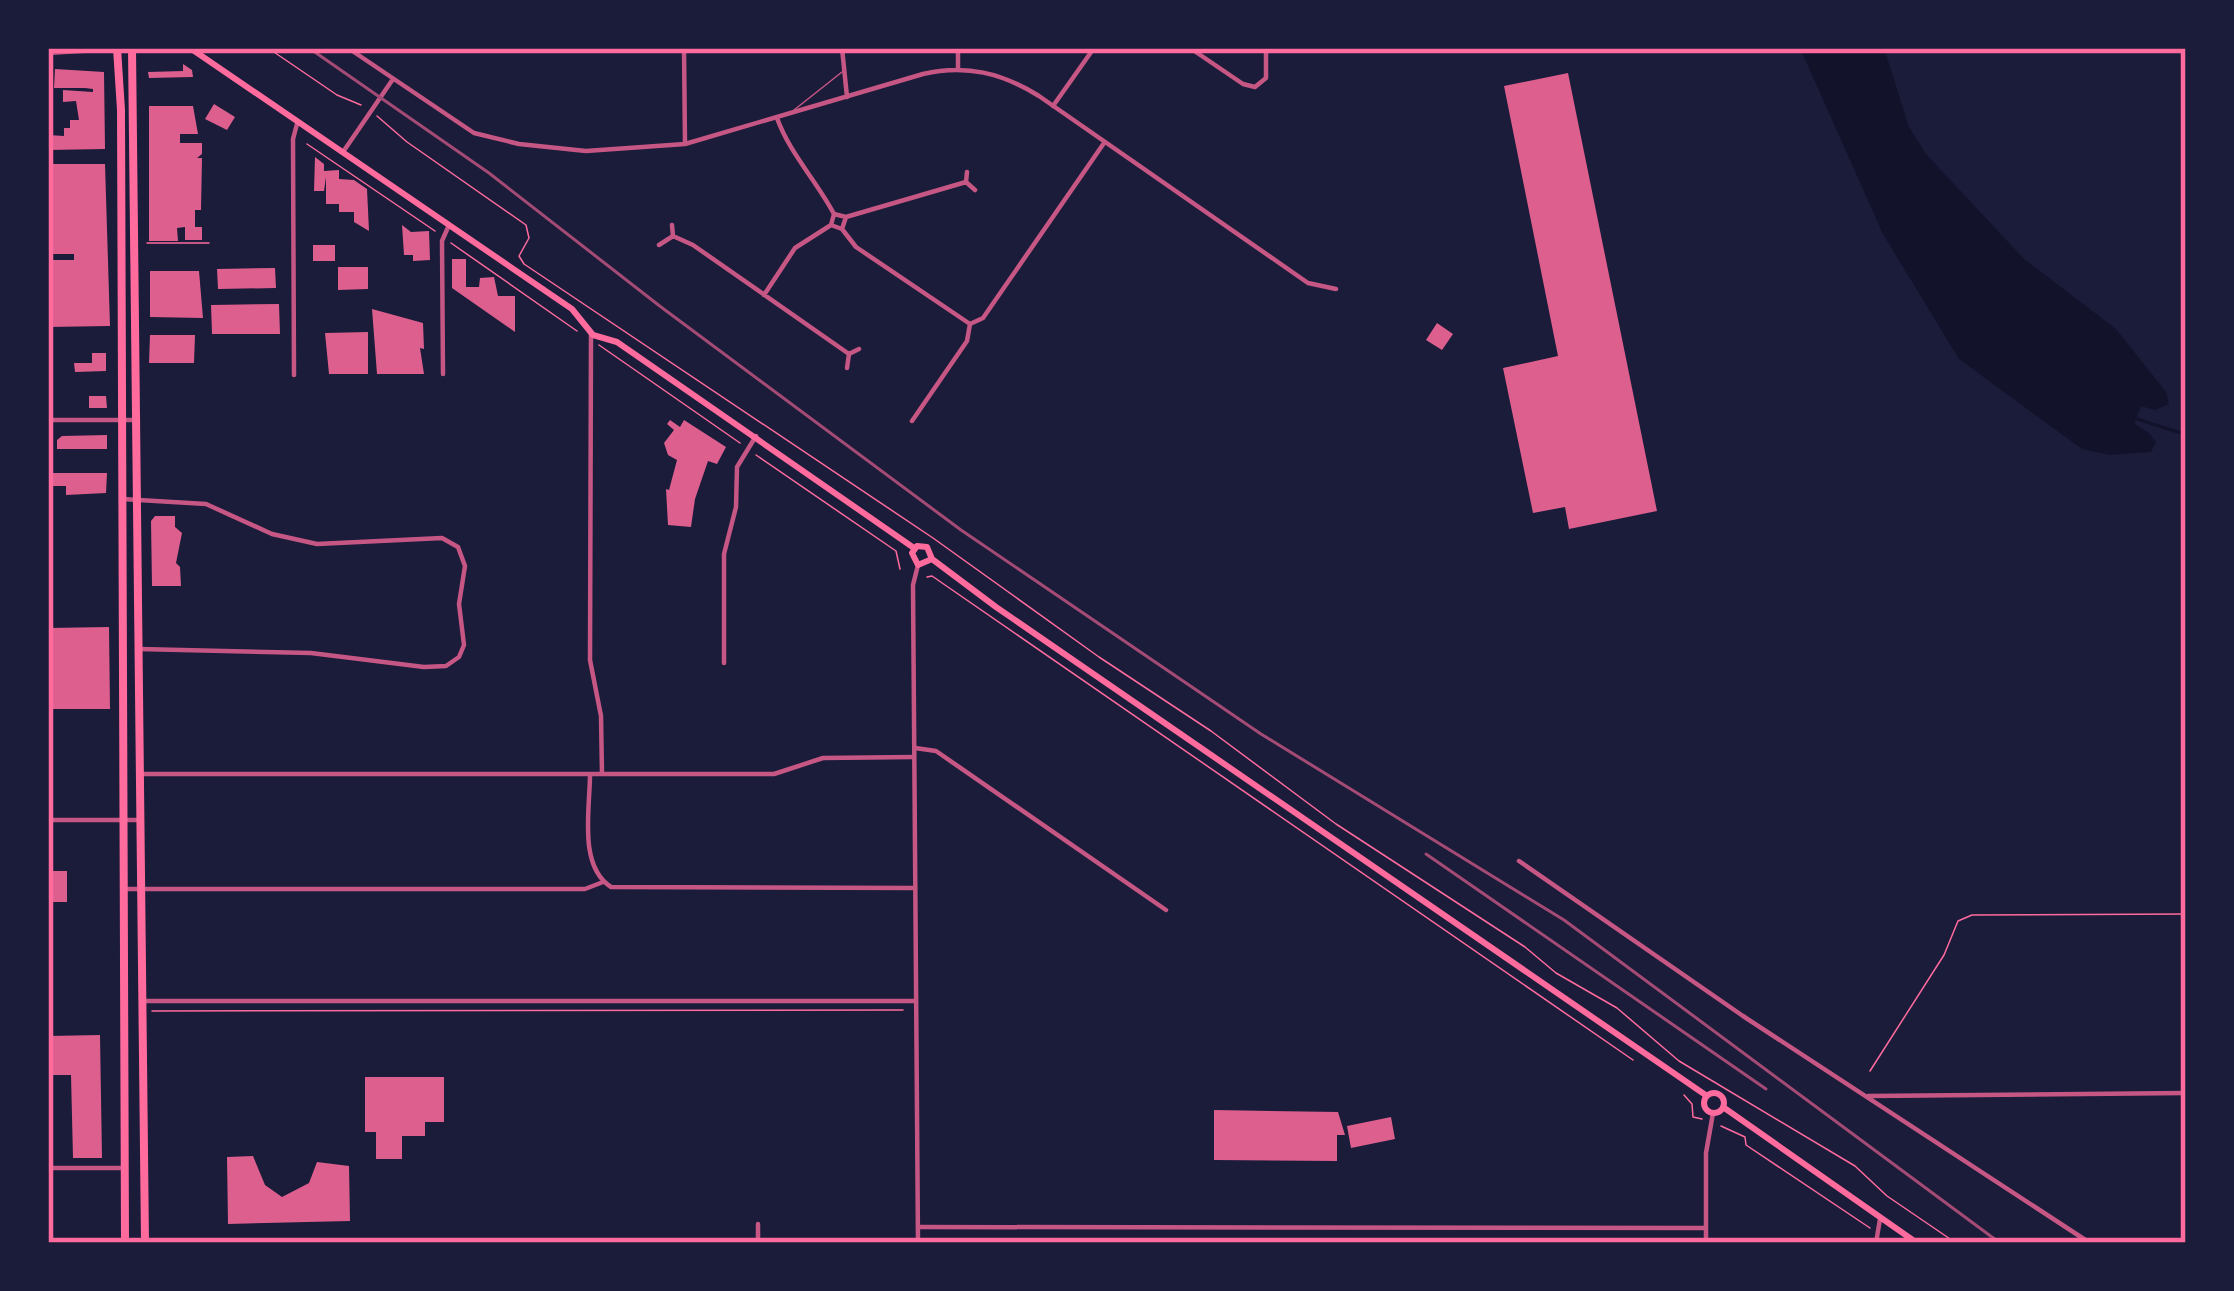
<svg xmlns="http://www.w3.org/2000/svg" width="2234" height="1291" font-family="Ubuntu,sans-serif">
<rect width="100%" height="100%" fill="#1b1b3a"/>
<path fill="#12122b" d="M1800 48H1884L1909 127 1926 154 2024 259 2116 329 2166 392 2169 404 2155 410 2141 406 2134 424 2148 432 2156 442 2151 452 2109 455 2082 449 1959 359 1883 234Z"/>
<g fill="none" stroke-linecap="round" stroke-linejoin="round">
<path stroke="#12122b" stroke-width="3" d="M2134 418 2184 434"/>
</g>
<path fill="#dd5f8e" d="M183 64 192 70 193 77 149 78 148 72 183 71Z
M55 69 104 72 105 149 48 150V135L64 136V128H70V120H79L76 101 63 102V90L93 92V89L85 88H54Z
M1568 73 1657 511 1569 529 1565 507 1533 513 1503 368 1558 356 1504 86Z
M214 104 235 117 227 130 205 119Z
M149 106H193L198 134H180V143H202V154L197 158H202L201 210H195V227H202V240H185V227L177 228 178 241H149Z
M315 157 324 164V171L339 170V179L354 180 367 189 369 231 354 222V212H339V204H326V177L324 191H314Z
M48 164H105L110 326 48 327V283L53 282V260H74V254H48Z
M402 225 411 232 429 231 430 260 413 261V255H404Z
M313 245H335V261H313Z
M452 259H466V287H479L480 278 494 277 498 296H515V332L452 288Z
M338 267H368V289L338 290Z
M275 268 276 288 218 289 217 269Z
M150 271H199L203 318 150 317Z
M279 304 280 334H212L211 305Z
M372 309 423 323 424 349 420 348 424 374H377Z
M1437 323 1453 334 1442 350 1426 340Z
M368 332V374H329L325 333Z
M150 335H195L194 363H149Z
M92 353H106V371L75 372 74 363H92Z
M89 396H106L107 408H89Z
M670 420 680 427 684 420 726 447 717 464 708 461 695 499 691 527 668 525 666 489 669 490 677 460 668 455 664 443 674 430 667 424Z
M107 435V449H57V440L62 436Z
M49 473H107L106 493 66 495V486H48Z
M155 516H175V527L182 533 176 563 180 567 181 586H152L151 521Z
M109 627 110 709H48V628Z
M48 871H67V902H48Z
M100 1035 102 1158H73L71 1075H48V1036Z
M365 1077H444V1122H425V1136H402V1159H376V1132H365Z
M1214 1110 1338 1112 1345 1135H1337V1161L1214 1160Z
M1391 1117 1395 1139 1351 1148 1347 1126Z
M253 1156 265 1185 282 1197 309 1183 317 1162 349 1166 350 1221 228 1224 227 1157Z"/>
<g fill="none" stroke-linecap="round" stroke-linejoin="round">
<path stroke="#ff6b9d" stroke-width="1.5" d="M268 48 337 95 361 105
M377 116 407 142 526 225 529 238 519 256 524 264 933 538 1099 657 1211 731 1336 824 1525 947 1556 973 1617 1008 1679 1061 1855 1166 1887 1196 1956 1243
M307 144 435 231
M147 243H209
M451 243 577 331
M599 345 740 443
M756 455 896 551 900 569
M927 577 932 576 1633 1060
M152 1011 903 1010
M1870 1071 1944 955 1958 921 1972 915 2186 914
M1684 1095 1692 1104 1693 1117 1702 1119
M1721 1126 1745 1137 1746 1145 1870 1228"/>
<path stroke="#c65784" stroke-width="1.5" d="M794 110 842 72"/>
<path stroke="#c65784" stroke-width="4.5" d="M348 48 474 133 519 144 586 151 685 144 923 74C966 64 1002 73 1039 96L1308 283 1336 289
M684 48 685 144
M842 48 847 97
M1190 48 1243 84 1255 87 1266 78V48
M48 53 114 49
M958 69V48
M1053 106 1094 48
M777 118C790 154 816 180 834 214
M343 152 393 79
M967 172 966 182 975 190
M846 217 966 182
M842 229 856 247 970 324
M673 236 693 245 849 354
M659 245 673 236 672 225
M764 295 795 248 831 225 834 214 846 217 842 229 831 225
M970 324 983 318 1104 143
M591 333 590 660 601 716 602 774
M847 368 849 354 859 349
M443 374 442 241 449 225
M294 375 293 139 297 124
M912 421 967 341 970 324
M122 499 206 504 272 534 317 544 442 538 458 547 465 566 459 604 464 645 459 657 446 666 424 667 311 653 139 649
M724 663V554L736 507 737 467 756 436
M915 748 936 751 1166 910
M143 774H774L823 758 914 757
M590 774C590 809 578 866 611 887L915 888
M48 820H138
M1519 861 1743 1016 2090 1243
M124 889H585L603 882
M143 1001H915
M1868 1096 2186 1093
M48 1168H124
M758 1224V1243
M918 1227 1706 1228
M1706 1243V1153L1713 1113
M1876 1243 1880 1219"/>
<path stroke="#c65784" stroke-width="4.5" d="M48 420H138
M918 565 913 585 918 1243"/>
<path stroke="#ff6b9d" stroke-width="6" d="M190 48 572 309 593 335 617 342 914 548
M932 559 918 565 912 553 917 546 927 547 932 559 996 607 1707 1096
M1704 1103a10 10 0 1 1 20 0a10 10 0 1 1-20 0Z
M1723 1107 1917 1243"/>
<path stroke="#ff6b9d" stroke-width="8" d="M117 48 121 110 125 1243
M132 48 145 1243"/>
<path stroke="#a44b75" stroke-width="3" d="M309 48 489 173 661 307 961 530 1261 734 1564 920 2000 1243
M1426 854 1766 1089"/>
</g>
<rect width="2234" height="1291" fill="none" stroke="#1b1b3a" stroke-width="102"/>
<rect x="51" y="51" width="2132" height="1189" fill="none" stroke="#ff6b9d" stroke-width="4.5"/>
</svg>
